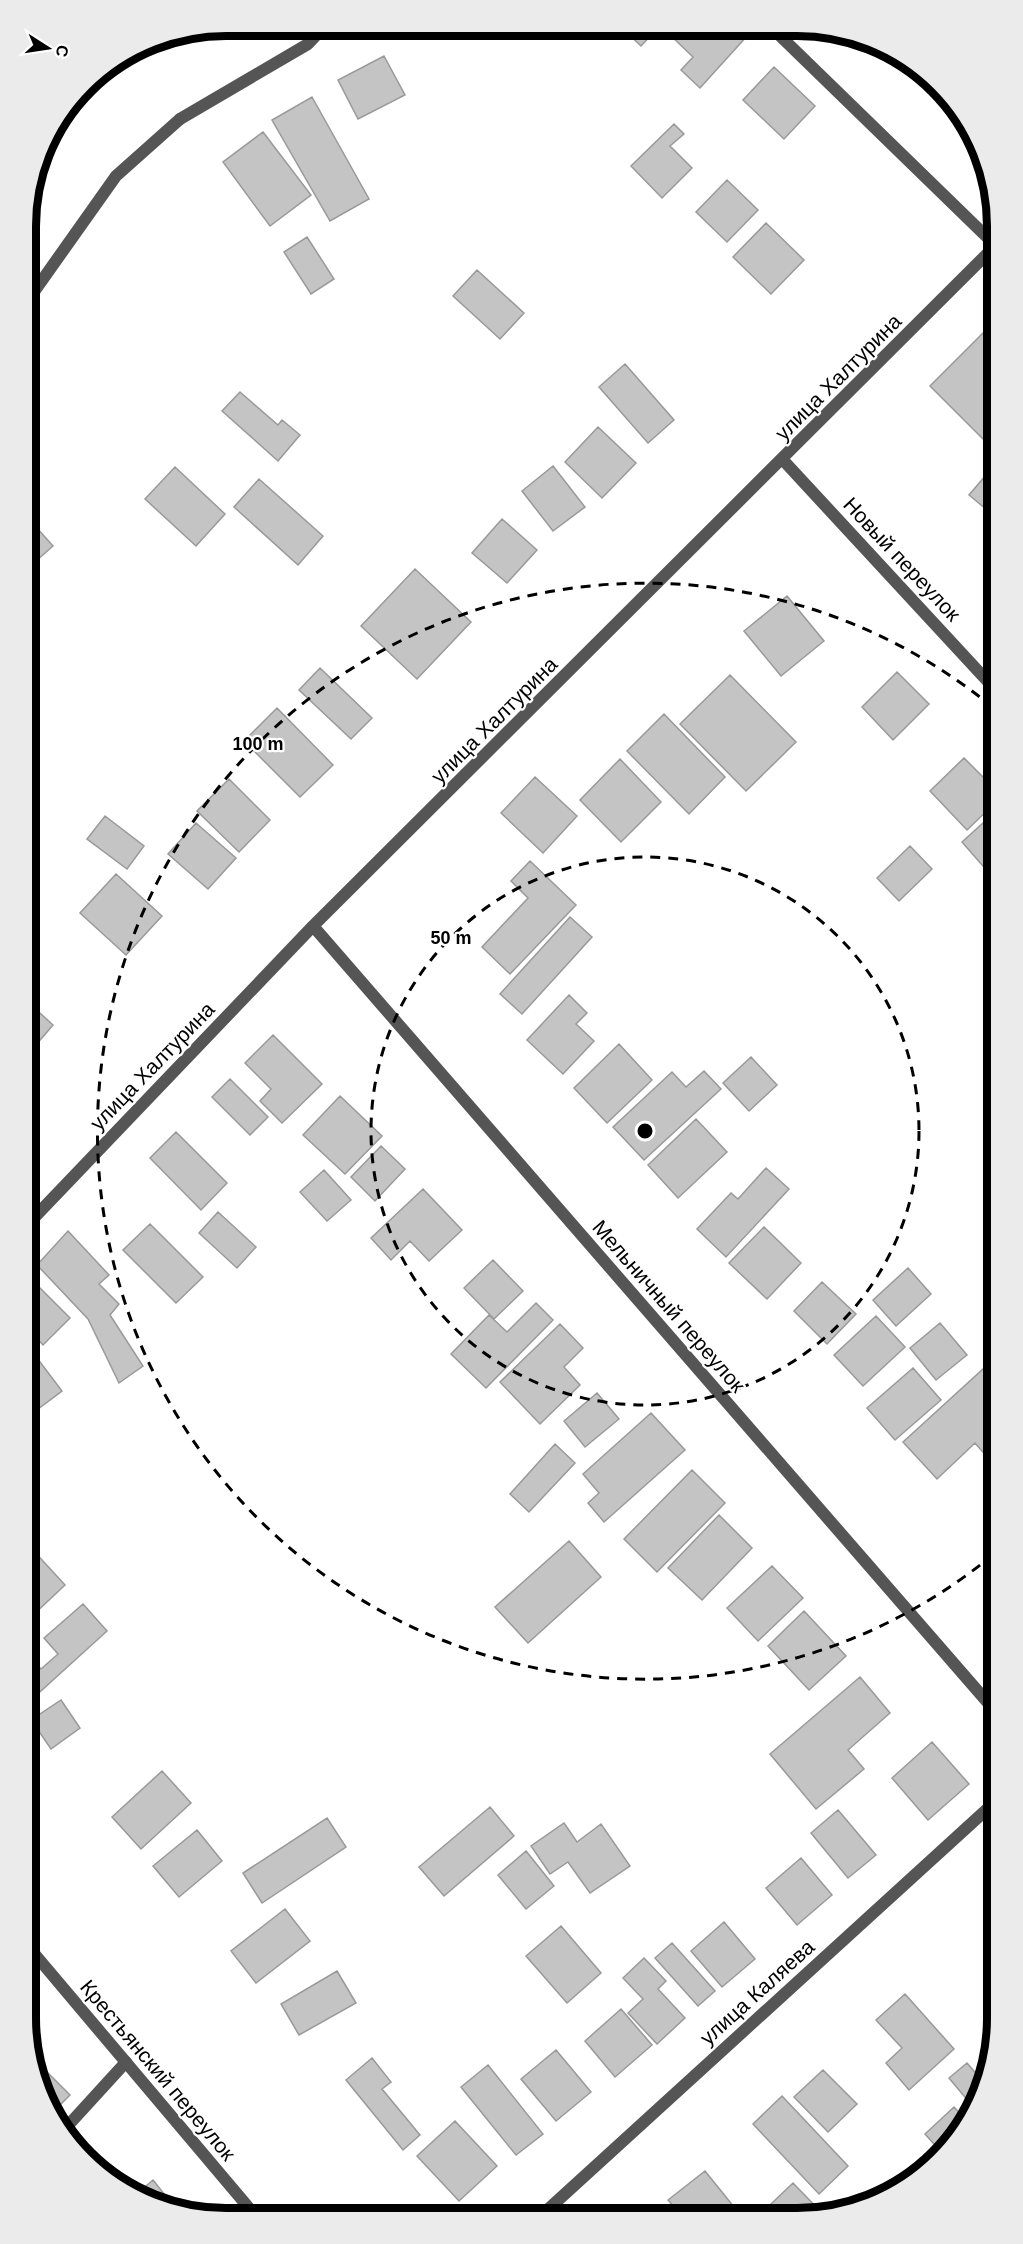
<svg xmlns="http://www.w3.org/2000/svg" width="1023" height="2244" font-family="Helvetica,sans-serif">
<rect width="100%" height="100%" fill="#fff"/>
<path fill="#c4c4c4" stroke="#999" stroke-width="1.5" d="M622 28H658L641 46Z
M672 28 739 29 747 36 700 88 681 70 693 57 668 33Z
M384 56 405 95 358 119 338 80Z
M774 67 815 106 784 139 743 100Z
M312 97 369 199 330 221 272 120Z
M674 124 684 134 670 146 692 168 662 198 631 166Z
M263 132 311 195 270 226 223 162Z
M727 180 758 210 727 242 696 212Z
M766 223 804 260 771 294 733 257Z
M307 237 334 279 311 294 284 252Z
M477 270 524 313 500 339 453 296Z
M985 331 991 337V433L984 440 930 386Z
M625 364 674 420 648 443 599 387Z
M240 392 278 425 282 420 300 435 278 461 222 411Z
M598 427 636 463 602 498 565 462Z
M553 466 585 507 553 531 522 491Z
M175 467 225 514 196 546 145 499Z
M992 468V514L969 495Z
M259 479 323 536 298 565 234 507Z
M27 517 53 546 28 568H27Z
M502 519 537 550 507 583 472 553Z
M415 569 471 622 417 679 361 626Z
M787 596 824 641 781 676 744 631Z
M320 668 372 718 351 739 299 690Z
M897 672 929 704 893 740 862 707Z
M730 675 796 742 746 791 680 724Z
M277 708 333 765 300 797 244 741Z
M664 714 725 777 689 814 627 751Z
M964 758 993 787V805L967 830 930 791Z
M620 759 661 802 621 842 580 800Z
M535 777 577 816 543 853 501 813Z
M229 779 270 820 239 852 197 811Z
M993 814V869L989 873 962 842Z
M105 816 144 846 127 869 87 839Z
M196 823 236 858 208 889 168 854Z
M910 846 932 869 899 901 877 878Z
M530 861 576 905 510 974 482 947 528 898 511 881Z
M116 874 162 916 126 955 80 913Z
M570 917 592 937 522 1014 500 994Z
M569 995 587 1013 576 1024 594 1041 563 1074 527 1040Z
M29 1003 53 1025 29 1053Z
M273 1035 322 1084 282 1123 260 1101 271 1089 245 1063Z
M619 1044 652 1080 607 1123 574 1088Z
M751 1057 777 1085 749 1111 723 1083Z
M704 1071 721 1089 644 1160 613 1127 672 1072 686 1087Z
M230 1079 268 1117 250 1135 212 1097Z
M340 1096 382 1136 345 1174 303 1135Z
M696 1119 727 1152 678 1198 648 1165Z
M176 1132 227 1183 201 1210 150 1158Z
M381 1146 405 1169 375 1201 351 1177Z
M766 1168 789 1189 726 1257 697 1229 731 1193 738 1199Z
M324 1170 351 1200 327 1221 300 1192Z
M423 1189 462 1230 429 1261 410 1241 391 1260 371 1238Z
M218 1212 256 1247 237 1268 199 1233Z
M150 1224 203 1277 176 1303 123 1250Z
M764 1227 801 1263 767 1299 729 1263Z
M68 1231 109 1275 99 1284 119 1304 110 1315 143 1366 119 1383 88 1319 37 1265Z
M493 1260 523 1291 494 1319 464 1288Z
M908 1268 931 1294 896 1326 873 1300Z
M30 1278 70 1318 43 1345 30 1331Z
M822 1282 856 1314 827 1344 794 1311Z
M536 1303 553 1320 486 1388 451 1354 489 1315 507 1332Z
M876 1316 905 1347 863 1386 834 1355Z
M940 1323 967 1355 936 1380 910 1348Z
M560 1324 583 1348 564 1367 580 1385 540 1424 500 1382Z
M31 1350 62 1391 30 1415V1351Z
M994 1359 995 1466 975 1443 937 1479 903 1442Z
M913 1368 941 1400 895 1440 867 1408Z
M597 1393 619 1419 585 1447 564 1421Z
M651 1413 685 1450 604 1522 588 1503 599 1493 583 1474Z
M555 1444 575 1463 529 1512 510 1494Z
M692 1470 725 1503 657 1572 624 1539Z
M719 1515 752 1548 702 1600 668 1568Z
M569 1541 601 1577 528 1643 495 1607Z
M31 1548 65 1585 31 1617Z
M772 1566 803 1598 758 1641 727 1608Z
M83 1604 107 1631 31 1700V1658L41 1669 58 1654 44 1638Z
M804 1611 846 1656 809 1690 768 1646Z
M860 1677 890 1713 848 1750 864 1769 816 1809 770 1754Z
M61 1700 80 1728 51 1749 31 1720Z
M932 1742 969 1784 928 1820 892 1778Z
M162 1771 191 1803 141 1849 112 1817Z
M490 1807 514 1836 444 1896 419 1867Z
M838 1810 876 1855 848 1878 811 1833Z
M327 1818 346 1847 262 1903 243 1873Z
M564 1823 577 1842 601 1824 630 1866 590 1893 568 1862 550 1874 531 1846Z
M197 1830 222 1861 179 1897 153 1866Z
M526 1851 554 1886 526 1909 498 1875Z
M801 1858 832 1895 797 1925 766 1888Z
M285 1909 310 1941 256 1983 231 1951Z
M724 1922 755 1959 722 1987 691 1951Z
M561 1926 601 1973 567 2003 526 1956Z
M672 1943 715 1991 698 2006 655 1958Z
M644 1958 666 1981 658 1989 685 2018 657 2044 628 2013 643 1999 623 1978Z
M337 1971 356 2003 299 2035 281 2004Z
M905 1994 954 2049 909 2090 886 2063 902 2048 876 2020Z
M621 2009 652 2045 615 2077 585 2041Z
M556 2050 591 2092 556 2121 521 2079Z
M32 2057 70 2095 51 2114 32 2070Z
M372 2058 391 2082 382 2089 420 2135 403 2150 346 2080Z
M967 2063 985 2084 982 2094 974 2108 949 2078Z
M488 2065 543 2134 516 2155 461 2087Z
M823 2070 857 2104 828 2132 794 2097Z
M782 2096 848 2166 819 2194 753 2124Z
M954 2107 966 2120 943 2154 925 2134Z
M455 2121 497 2166 459 2201 417 2156Z
M705 2171 734 2207 728 2212H679L668 2200Z
M153 2180 176 2209 140 2191Z
M793 2183 821 2212H779L771 2204Z"/>
<g fill="none" stroke-linecap="round" stroke-linejoin="round">
<path stroke="#555" stroke-width="12" d="M26 303 116 176 180 119
M63 2131 126 2062"/>
<path stroke="#555" stroke-width="12" d="M773 29 991 241
M180 119 308 44 325 26
M783 460 992 686
M313 926 996 1712
M29 1223 313 926 991 250
M32 1951 254 2214
M544 2213 996 1801"/>
</g>
<g fill="none" stroke="#000" stroke-width="3" stroke-dasharray="10 8">
<circle cx="645" cy="1131" r="274"/>
<path d="M994 1554A548 548 0 1 1 990 705"/>
</g>
<g text-anchor="middle" dominant-baseline="central" stroke-width="4.5" stroke-linejoin="round" paint-order="stroke">
<g font-size="21" fill="#000" stroke="#fff">
<text transform="translate(838 377) rotate(-45)">улица Халтурина</text>
<text transform="translate(902 559) rotate(47)">Новый переулок</text>
<text transform="translate(494 720) rotate(-45)">улица Халтурина</text>
<text transform="translate(152 1066) rotate(-46)">улица Халтурина</text>
<text transform="translate(669 1306) rotate(49)">Мельничный переулок</text>
<text transform="translate(757 1992) rotate(-42)">улица Каляева</text>
<text transform="translate(158 2070) rotate(50)">Крестьянский переулок</text>
</g>
</g>
<path d="M0 0H1023V2244H0ZM226 36H797A190 190 0 0 1 987 226V2018A190 190 0 0 1 797 2208H226A190 190 0 0 1 36 2018V226A190 190 0 0 1 226 36Z" fill="#ebebeb" fill-rule="evenodd"/>
<path fill="none" stroke="#000" stroke-width="8" d="M226 36H797A190 190 0 0 1 987 226V2018A190 190 0 0 1 797 2208H226A190 190 0 0 1 36 2018V226A190 190 0 0 1 226 36Z"/>
<circle cx="645" cy="1131" r="9" fill="#000" stroke="#fff" stroke-width="3"/>
<g font-size="18" text-anchor="middle" font-weight="bold" fill="#000" stroke="#fff" stroke-width="4.5" stroke-linejoin="round" paint-order="stroke">
<text x="258" y="750">100 m</text>
<text x="451" y="944">50 m</text>
</g>
<g transform="translate(48 48) rotate(102)" stroke="#ffffff" stroke-width="4.5" paint-order="stroke">
<path d="M0-4.5L10 22L0 15L-10 22Z" fill="#000000"/>
<text y="-9" font-size="16" font-weight="bold" text-anchor="middle" fill="#000000">С</text>
</g>
</svg>
